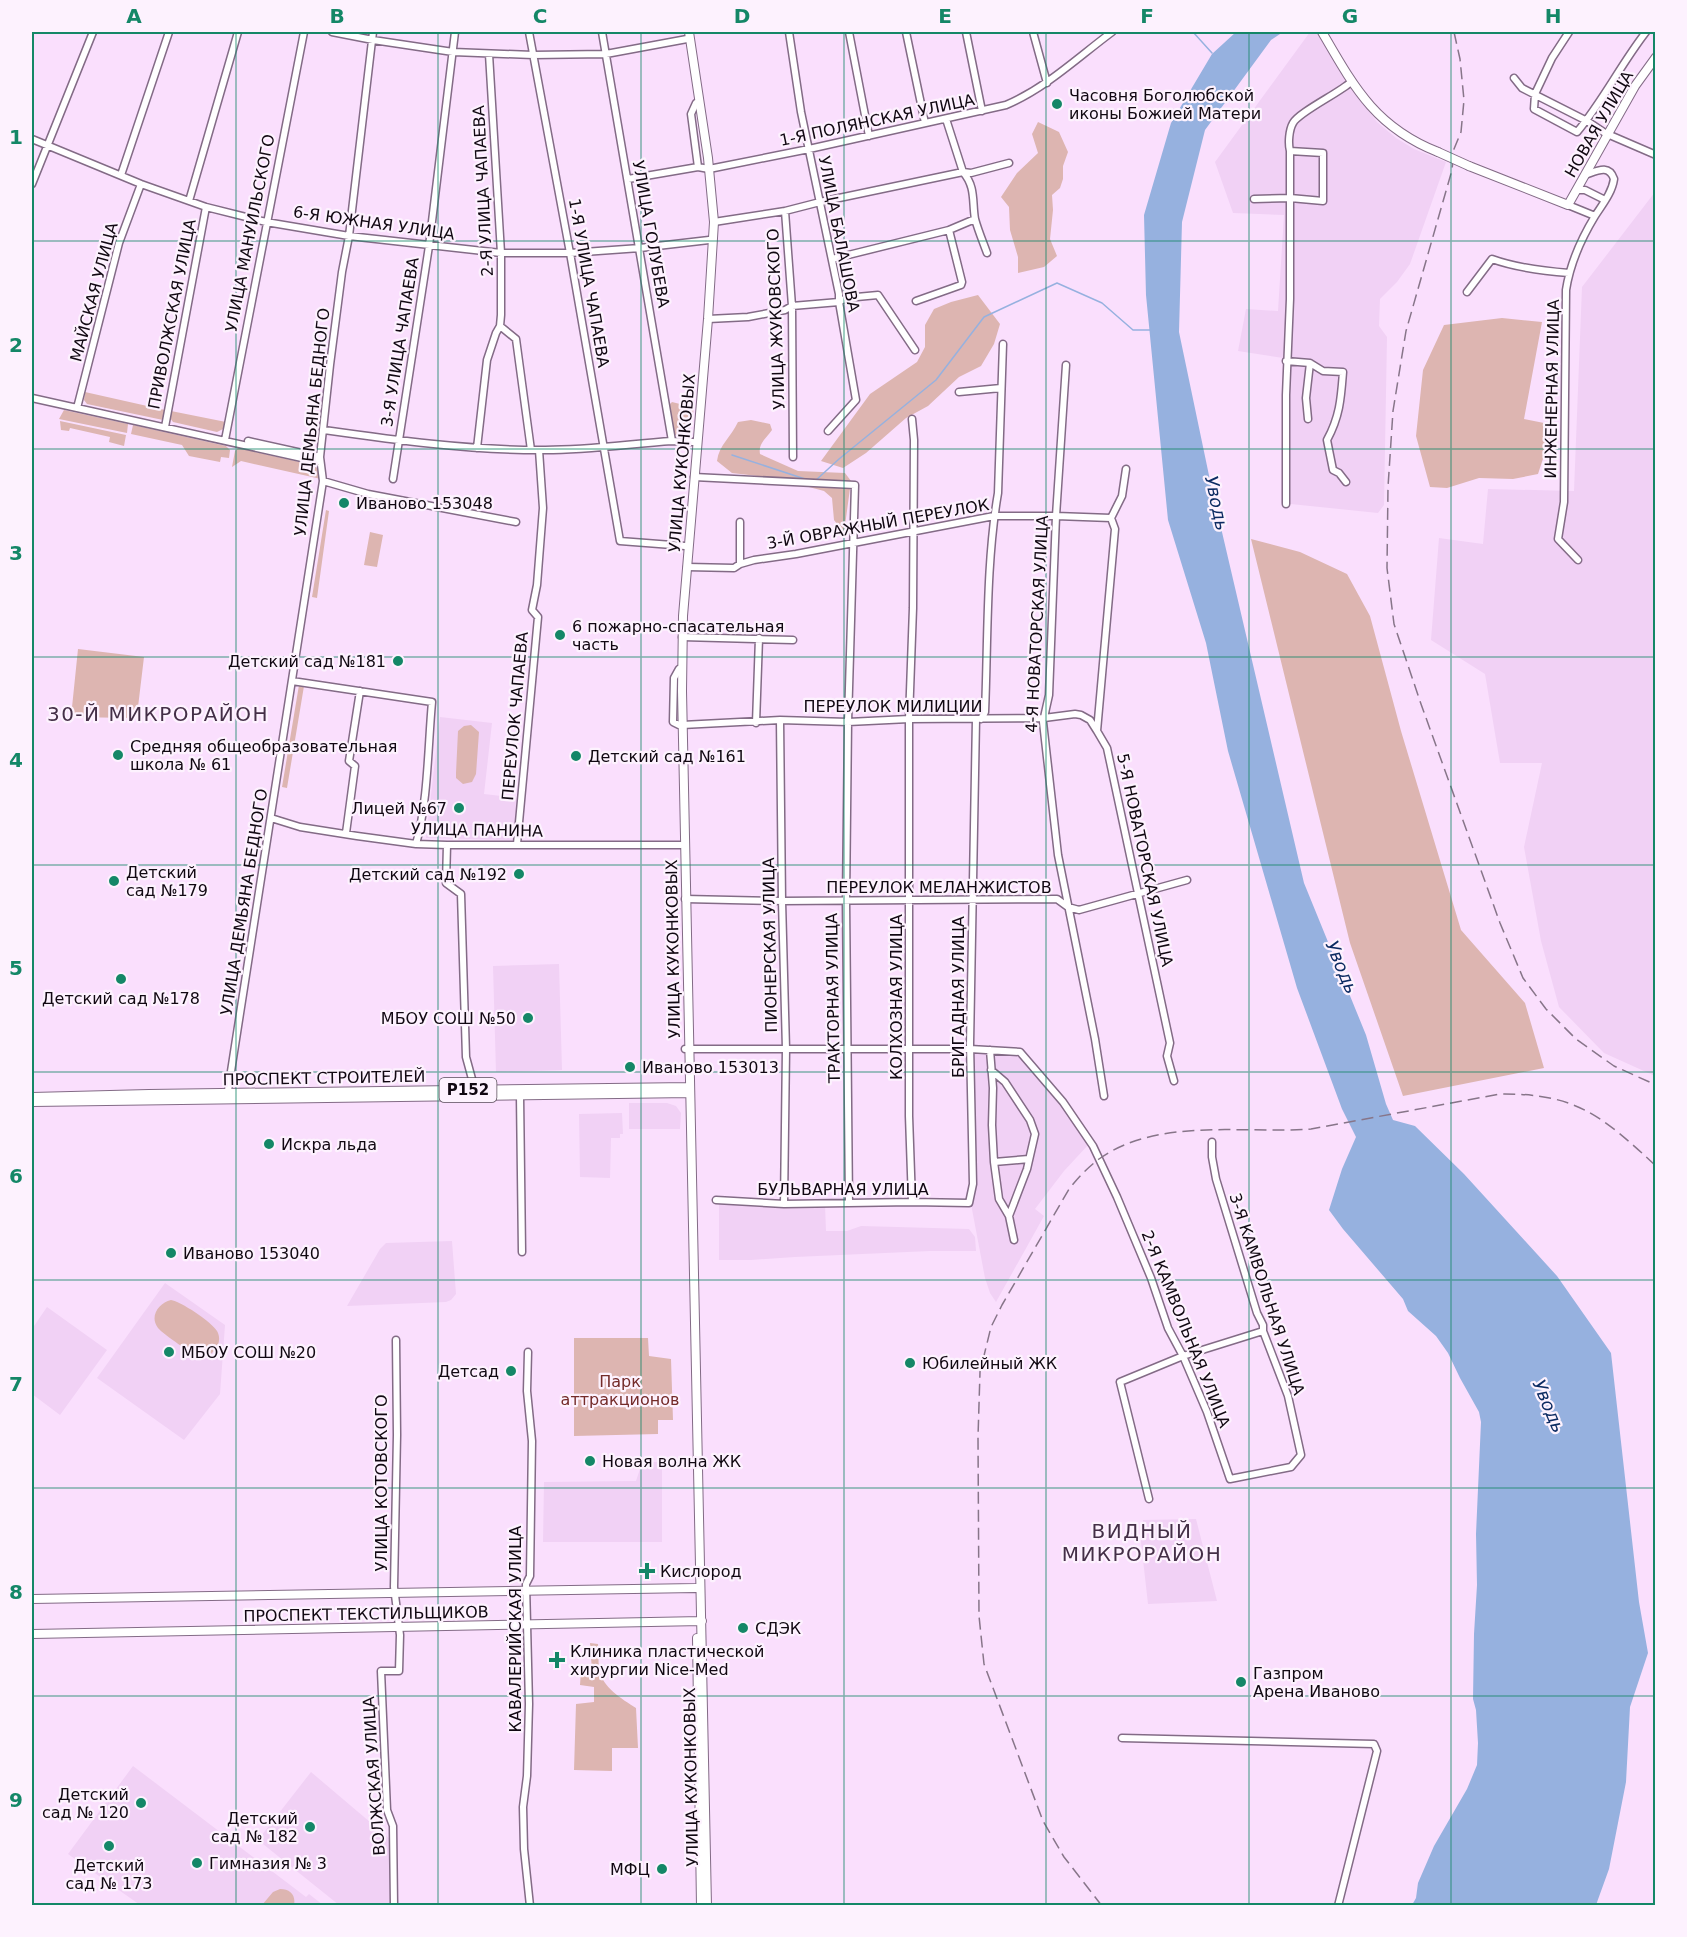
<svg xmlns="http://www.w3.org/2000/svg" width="1687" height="1937" font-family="'DejaVu Sans',sans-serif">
<rect width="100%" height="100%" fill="#fadffd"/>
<path fill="#f1d1f5" d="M1310 32H1318L1351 88 1377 122 1396 138 1414 149 1446 162 1410 264 1397 282 1380 299 1379 326 1387 337 1384 505 1378 513 1281 503 1283 358 1238 351 1246 309 1278 311 1284 215 1233 213 1215 162Z
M1655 192V1076L1604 1053 1559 1007 1541 941 1524 847 1542 763H1500L1485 674 1431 640 1439 538 1483 544 1488 489 1574 491 1582 287Z
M440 717 492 723 484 794 519 798 514 840 426 838Z
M559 964 562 1070 496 1072 493 966Z
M974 1051 1019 1054 1054 1093 1089 1144 1064 1171 1035 1209 1044 1216 996 1302 990 1293 985 1278 971 1204Z
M629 1103H667L676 1106 681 1113 680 1129H629Z
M622 1113 623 1134H620V1138H611L610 1178 580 1177 579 1114Z
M719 1204H755L761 1207 825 1205 826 1231H847L861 1226 969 1229 975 1237 976 1251H930L795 1257 751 1260H719Z
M452 1241 456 1294 451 1300 446 1302 347 1306 380 1249 386 1243Z
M165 1283 225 1325 220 1394 184 1440 97 1378Z
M47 1307 107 1350 60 1415 32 1394V1329Z
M649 1462H662V1542H543L544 1482 636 1481 640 1469Z
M1196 1519 1217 1601 1148 1604 1141 1542 1143 1520Z
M133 1766 306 1897 309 1894 323 1905H140L68 1854Z
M311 1772 390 1839 391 1905H339L258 1840Z"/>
<path fill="#ddb5b1" d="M1038 122 1059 132 1068 152 1063 166V179L1060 188 1052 195 1053 210 1050 239 1057 256 1044 267 1018 273V257L1010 230 1009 207 1001 197 1017 173 1038 153 1032 134Z
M978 295 1000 324 994 344 981 366 959 377 928 406 906 418 866 453 843 468 821 461 870 394 917 362 925 347V325L934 309 951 302Z
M1502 318 1542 322 1524 419 1554 425 1538 474 1513 479 1479 478 1447 488 1430 487 1416 436 1423 370 1444 325Z
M85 392 165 410 163 420 87 404 84 400Z
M692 398C696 410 691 425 686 436L673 435 668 406 672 402 680 404 685 403 688 399Z
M64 410 128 424 127 433 59 419Z
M171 411 226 422 223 429 217 432 173 422 170 418Z
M751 420 770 424 772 430C766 439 758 443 760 454L798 471 845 473 851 481 844 533 834 520 832 498 824 491 775 478 732 473 717 461C719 445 731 437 738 422Z
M60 421 126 435 124 446 109 442 110 437 70 428 69 431 61 430Z
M133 425 226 446 230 450 229 458 221 457 220 462 189 456 182 445 131 434Z
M238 448 313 465 319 470 321 479 241 461 232 467 235 451Z
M326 510 329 511 317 598 312 597Z
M370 532 383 535 377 567 364 565Z
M1251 539 1300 552 1347 574 1370 616 1401 731 1461 930 1525 1003 1544 1068 1403 1096 1350 943Z
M78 649 144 657 138 707 131 718 71 717Z
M299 685 304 686 287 788 282 787Z
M471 725 479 732 476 774 472 782 463 784 456 778V773L458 731 464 726Z
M171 1300C180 1301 212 1322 217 1331 220 1336 220 1343 216 1348 213 1354 206 1357 200 1356 193 1355 163 1334 158 1328 149 1316 159 1303 171 1300Z
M574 1338H648L649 1356 671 1359 673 1420H658V1434L574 1436Z
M590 1643 598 1644C599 1652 598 1661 599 1669 602 1687 622 1699 636 1708L638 1748H612V1771L574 1770 576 1704 594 1702V1687L580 1685 581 1671H592Z
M280 1889C290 1889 296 1895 294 1905H262L273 1892Z"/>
<path fill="#96b1df" d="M1236 32H1283L1271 40 1205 130 1182 222 1179 332 1211 485 1304 883 1366 1035 1386 1104 1393 1120 1415 1126 1464 1174 1557 1276 1611 1353 1639 1602 1648 1653 1630 1707 1626 1782 1609 1869 1596 1905H1412L1416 1898 1418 1883 1434 1846 1467 1789 1477 1765 1478 1743 1476 1710 1473 1699 1474 1634 1477 1585 1476 1534 1481 1422 1479 1412 1460 1378 1448 1353 1436 1336 1408 1311 1403 1299 1343 1229 1329 1210 1342 1169 1356 1137 1342 1109 1297 988 1228 751 1206 643 1168 520 1146 295 1144 215 1171 123 1212 54Z"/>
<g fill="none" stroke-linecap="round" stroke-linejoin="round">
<path stroke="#96b1df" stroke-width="1.5" d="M1193 32 1212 53
M732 455 808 480
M815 481 839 459 936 380 984 317 1057 283 1102 303 1133 330H1150"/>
<defs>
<path id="minor" d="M332 32 373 40 453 52 533 55 606 54 687 39
M529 32 570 253 620 541 685 546
M602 32 672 441
M789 32 801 112 839 294V302L856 400 828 431
M849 32 869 136
M906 32 925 123
M966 32 982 111
M1033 32 1047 83
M1569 32 1552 58 1535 94 1534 109 1577 132C1603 101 1621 64 1646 32
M1514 78 1522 88 1587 121 1605 133 1656 155
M696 103 691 114 698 167 709 169 809 149 1006 105C1046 88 1077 58 1112 32
M946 119 963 172C976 187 972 202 975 219 978 230 983 242 987 253
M32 139 141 184 206 207 266 222 349 236 501 253H570L640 248 709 240
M121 175 169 32
M628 179 698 167
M32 184 93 32
M1577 190H1585L1605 200
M1254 199 1290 198V151
M189 201 238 32
M1568 205 1595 216
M785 211 792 306 793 457
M714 222 785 211 820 202 963 172 971 173 1009 163
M832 259 949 230 975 219
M1467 292 1492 259C1517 268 1542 271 1569 273
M916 301 961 285 962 282 949 230
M708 319 748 317 785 310 792 306 839 302 846 298 878 295 915 350
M500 326 516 339 531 450
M1286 361 1310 363 1323 371 1343 372C1341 398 1340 416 1327 440L1333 470 1339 473 1346 482
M1066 365 1056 516 1049 695 1043 722 1058 855 1095 1039 1104 1096
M959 392 1001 388
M32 398 320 462
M77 408 119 243 141 184
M1308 419 1306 398 1310 363
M165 427 206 207
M324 430C395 440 467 450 539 450 583 451 628 444 672 441L693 442
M225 440 304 32
M248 441 320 457
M477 448 487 360 496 333 500 326 501 315V253L489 54
M1126 469 1122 496 1111 518 1115 529 1097 731 1107 748 1170 1043 1167 1056 1174 1081
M694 477 855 485 848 722 846 901 849 1203
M393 479 429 246 455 32
M323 481 368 494 516 522
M1286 504V395L1290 299V198L1323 201V153L1290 151C1288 143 1289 130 1293 123 1299 112 1339 93 1351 82
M740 522V564
M1578 560 1558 539 1564 502 1566 290C1570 264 1581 239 1595 216 1602 205 1612 193 1614 179 1609 164 1597 171 1585 175
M687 567 734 568 740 564 754 560 796 554 994 516H1056L1111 518
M682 637 793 640
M292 681 432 702C428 745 428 803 416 844
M981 719 985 712C988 640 986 563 998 493L1003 344
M780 720 782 901 786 1049 784 1204
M756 723 759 638
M679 725 673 722 674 678 679 669
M682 725 780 720 848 722 909 719 1044 718 1075 714 1081 715 1090 720 1097 731
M271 818 300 827 357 836 416 844 447 845H681
M346 833 355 766 349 761 360 691
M517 844 538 617 532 610 537 585 543 508 539 450
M447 845 446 883 461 894 466 1057 475 1090
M685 899 782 901 1057 899 1068 907 1079 910 1187 880
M685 1049H970L1020 1052 1063 1102 1093 1146 1117 1197 1151 1278 1168 1328 1183 1356 1207 1412 1230 1479 1291 1467 1301 1455 1288 1396 1263 1331V1325L1257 1313 1216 1179 1212 1157V1142
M990 1050 993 1088 992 1125 994 1162 999 1199 1009 1216 1014 1240
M991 1070 1005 1082 1030 1120 1035 1134 1027 1169 1009 1216
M520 1096 522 1252
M227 1097 323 481 320 457 330 365 342 272 349 236 373 32
M994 1162 1029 1159
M716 1200 784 1204 912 1202 969 1203 973 1184 970 1044 976 719
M912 1202 909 1116V719L913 608 914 440 912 419
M528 1352 527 1391 532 1441 530 1576 526 1584 529 1704 527 1776 523 1807 524 1849 530 1906
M1149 1499 1120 1382 1183 1356 1263 1331
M1122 1738 1374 1744 1377 1751 1338 1906
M394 1906 393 1826 387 1810 381 1671H399L400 1635 394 1587 397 1435 396 1340"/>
<path id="major" d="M689 32 708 158 714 222 708 319 683 616 682 691 707 1906
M1322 32C1354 87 1375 127 1438 152
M1469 166 1568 205 1635 86 1656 57
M32 1097 149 1094 690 1087
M32 1102 690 1093
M32 1599 696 1588
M32 1634 702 1621
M697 1638 701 1906"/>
</defs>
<use href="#minor" stroke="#836b86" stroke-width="9"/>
<use href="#major" stroke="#836b86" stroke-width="10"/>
<use href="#minor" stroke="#fff" stroke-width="6"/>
<use href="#major" stroke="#fff" stroke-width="8"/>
<path stroke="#877589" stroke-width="1.5" stroke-dasharray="12 6" stroke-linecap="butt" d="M1454 32 1460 59 1464 100 1461 132 1454 149 1452 170 1406 331 1393 411 1388 487 1387 568 1394 624 1421 704 1500 923 1523 978 1546 1009 1576 1039 1614 1066 1656 1085
M1102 1906 1064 1857 1043 1821 984 1664 979 1616 978 1437 980 1372 991 1327 1002 1305 1069 1189C1078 1178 1087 1168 1099 1159 1158 1117 1243 1134 1311 1129L1500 1094C1576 1093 1602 1116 1656 1166"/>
<defs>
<path id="major-bridge" d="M1438 152 1469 166"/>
</defs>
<use href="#major-bridge" stroke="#836b86" stroke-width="10" stroke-linecap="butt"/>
<use href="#major-bridge" stroke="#fff" stroke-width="8"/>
</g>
<path fill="none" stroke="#148767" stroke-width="1.5" stroke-opacity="0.55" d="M236 32V1906M438 32V1906M641 32V1906M844 32V1906M1046 32V1906M1249 32V1906M1451 32V1906M32 241H1656M32 449H1656M32 657H1656M32 865H1656M32 1072H1656M32 1280H1656M32 1488H1656M32 1696H1656"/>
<g fill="#148767" stroke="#fdf2fe" stroke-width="2">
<circle cx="1057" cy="104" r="6"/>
<circle cx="344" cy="503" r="6"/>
<circle cx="560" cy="635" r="6"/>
<circle cx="398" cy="661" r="6"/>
<circle cx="118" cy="755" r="6"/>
<circle cx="576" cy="756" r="6"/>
<circle cx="459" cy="808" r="6"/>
<circle cx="519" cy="874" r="6"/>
<circle cx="114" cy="881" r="6"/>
<circle cx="121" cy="979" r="6"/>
<circle cx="528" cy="1018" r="6"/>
<circle cx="630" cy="1067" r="6"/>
<circle cx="269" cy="1144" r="6"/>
<circle cx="171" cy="1253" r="6"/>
<circle cx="169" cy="1352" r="6"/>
<circle cx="910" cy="1363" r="6"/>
<circle cx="511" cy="1371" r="6"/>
<circle cx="590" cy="1461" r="6"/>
<path d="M644 1562h6v6h6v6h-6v6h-6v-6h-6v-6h6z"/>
<circle cx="743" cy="1628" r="6"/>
<path d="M554 1651h6v6h6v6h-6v6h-6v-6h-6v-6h6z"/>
<circle cx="1241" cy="1682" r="6"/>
<circle cx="141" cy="1803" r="6"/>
<circle cx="310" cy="1827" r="6"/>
<circle cx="109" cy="1846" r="6"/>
<circle cx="197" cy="1863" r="6"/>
<circle cx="662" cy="1869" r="6"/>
</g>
<g text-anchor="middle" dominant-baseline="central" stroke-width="4.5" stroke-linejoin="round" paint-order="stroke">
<rect fill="#fdf2fe" stroke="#584e59" stroke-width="1.5" x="439.5" y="1078" width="57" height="24" rx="4.5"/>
<g font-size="15" font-weight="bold" fill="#110812">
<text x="468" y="1090">Р152</text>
</g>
<g font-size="16" fill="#110812" stroke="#fdf2fe" text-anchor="start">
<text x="1069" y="95">Часовня Боголюбской<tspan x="1069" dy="18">иконы Божией Матери</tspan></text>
<text x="356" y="503">Иваново 153048</text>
<text x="572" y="626">6 пожарно-спасательная<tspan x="572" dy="18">часть</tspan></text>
<text x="386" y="661" text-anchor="end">Детский сад №181</text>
<text x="130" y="746">Средняя общеобразовательная<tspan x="130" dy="18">школа № 61</tspan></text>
<text x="588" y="756">Детский сад №161</text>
<text x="447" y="808" text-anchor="end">Лицей №67</text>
<text x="126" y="872">Детский<tspan x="126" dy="18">сад №179</tspan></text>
<text x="507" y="874" text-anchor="end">Детский сад №192</text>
<text x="121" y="998" text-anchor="middle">Детский сад №178</text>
<text x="516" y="1018" text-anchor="end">МБОУ СОШ №50</text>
<text x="642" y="1067">Иваново 153013</text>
<text x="281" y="1144">Искра льда</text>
<text x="183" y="1253">Иваново 153040</text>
<text x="181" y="1352">МБОУ СОШ №20</text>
<text x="922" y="1363">Юбилейный ЖК</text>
<text x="499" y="1371" text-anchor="end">Детсад</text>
<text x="602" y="1461">Новая волна ЖК</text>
<text x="660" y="1571">Кислород</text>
<text x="755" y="1628">СДЭК</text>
<text x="570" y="1651">Клиника пластической<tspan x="570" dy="18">хирургии Nice-Med</tspan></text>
<text x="1253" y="1673">Газпром<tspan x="1253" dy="18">Арена Иваново</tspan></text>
<text x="129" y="1794" text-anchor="end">Детский<tspan x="129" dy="18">сад № 120</tspan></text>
<text x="298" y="1818" text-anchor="end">Детский<tspan x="298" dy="18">сад № 182</tspan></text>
<text x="209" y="1863">Гимназия № 3</text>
<text x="109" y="1865" text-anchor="middle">Детский<tspan x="109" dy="18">сад № 173</tspan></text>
<text x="650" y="1869" text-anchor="end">МФЦ</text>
</g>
<g font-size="16" fill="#110812" stroke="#fdf2fe">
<text transform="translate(877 120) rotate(-12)">1-Я ПОЛЯНСКАЯ УЛИЦА</text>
<text transform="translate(1599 124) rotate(-60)">НОВАЯ УЛИЦА</text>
<text transform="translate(483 191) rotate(-93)">2-Я УЛИЦА ЧАПАЕВА</text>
<text transform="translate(374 223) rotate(8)">6-Я ЮЖНАЯ УЛИЦА</text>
<text transform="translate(250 233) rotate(-79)">УЛИЦА МАНУИЛЬСКОГО</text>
<text transform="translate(651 234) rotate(80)">УЛИЦА ГОЛУБЕВА</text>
<text transform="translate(839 234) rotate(79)">УЛИЦА БАЛАШОВА</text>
<text transform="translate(589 283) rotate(80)">1-Я УЛИЦА ЧАПАЕВА</text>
<text transform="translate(94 292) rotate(-75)">МАЙСКАЯ УЛИЦА</text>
<text transform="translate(172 314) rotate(-79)">ПРИВОЛЖСКАЯ УЛИЦА</text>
<text transform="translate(776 319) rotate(-92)">УЛИЦА ЖУКОВСКОГО</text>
<text transform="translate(400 342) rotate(-81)">3-Я УЛИЦА ЧАПАЕВА</text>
<text transform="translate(1552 389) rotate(-89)">ИНЖЕНЕРНАЯ УЛИЦА</text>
<text transform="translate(312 422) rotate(-84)">УЛИЦА ДЕМЬЯНА БЕДНОГО</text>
<text transform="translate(682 463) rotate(-85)">УЛИЦА КУКОНКОВЫХ</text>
<text transform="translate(878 524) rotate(-10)">3-Й ОВРАЖНЫЙ ПЕРЕУЛОК</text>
<text transform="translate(1037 624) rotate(-87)">4-Я НОВАТОРСКАЯ УЛИЦА</text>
<text x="893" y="706">ПЕРЕУЛОК МИЛИЦИИ</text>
<text transform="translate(515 716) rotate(-85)">ПЕРЕУЛОК ЧАПАЕВА</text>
<text transform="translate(477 830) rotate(1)">УЛИЦА ПАНИНА</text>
<text transform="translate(1145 860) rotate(78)">5-Я НОВАТОРСКАЯ УЛИЦА</text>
<text x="939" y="887">ПЕРЕУЛОК МЕЛАНЖИСТОВ</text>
<text transform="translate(244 902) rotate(-81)">УЛИЦА ДЕМЬЯНА БЕДНОГО</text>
<text transform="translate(770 945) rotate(-91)">ПИОНЕРСКАЯ УЛИЦА</text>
<text transform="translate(673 949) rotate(-91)">УЛИЦА КУКОНКОВЫХ</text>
<text transform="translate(896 997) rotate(-90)">КОЛХОЗНАЯ УЛИЦА</text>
<text transform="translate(958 997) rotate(-90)">БРИГАДНАЯ УЛИЦА</text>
<text transform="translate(833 998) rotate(-91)">ТРАКТОРНАЯ УЛИЦА</text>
<text transform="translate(324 1078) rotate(-1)">ПРОСПЕКТ СТРОИТЕЛЕЙ</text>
<text x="843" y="1189">БУЛЬВАРНАЯ УЛИЦА</text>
<text transform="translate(1267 1294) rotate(72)">3-Я КАМВОЛЬНАЯ УЛИЦА</text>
<text transform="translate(1186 1329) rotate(68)">2-Я КАМВОЛЬНАЯ УЛИЦА</text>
<text transform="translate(381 1483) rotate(-90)">УЛИЦА КОТОВСКОГО</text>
<text transform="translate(366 1614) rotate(-1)">ПРОСПЕКТ ТЕКСТИЛЬЩИКОВ</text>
<text transform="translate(515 1629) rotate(-90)">КАВАЛЕРИЙСКАЯ УЛИЦА</text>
<text transform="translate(374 1776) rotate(-94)">ВОЛЖСКАЯ УЛИЦА</text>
<text transform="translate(691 1777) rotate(-91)">УЛИЦА КУКОНКОВЫХ</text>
</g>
<g font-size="16" fill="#742b2a" stroke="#fdf2fe">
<text x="620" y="1381">Парк<tspan x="620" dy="18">аттракционов</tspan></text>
</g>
<g font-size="18" font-style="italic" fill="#0c2b62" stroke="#fdf2fe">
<text transform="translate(1217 503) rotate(78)">Уводь</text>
<text transform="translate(1342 967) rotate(67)">Уводь</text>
<text transform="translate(1549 1406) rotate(67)">Уводь</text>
</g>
<g font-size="20" letter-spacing="1.5" fill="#442f47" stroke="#fdf2fe">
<text x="158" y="714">30-Й МИКРОРАЙОН</text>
<text x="1142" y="1531">ВИДНЫЙ<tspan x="1142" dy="23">МИКРОРАЙОН</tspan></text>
</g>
</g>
<rect width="1687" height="1937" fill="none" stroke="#fdf2fe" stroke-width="66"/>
<rect x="33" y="33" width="1621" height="1871" fill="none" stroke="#148767" stroke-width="2"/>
<g font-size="20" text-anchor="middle" font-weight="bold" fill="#148767">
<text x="134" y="23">A</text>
<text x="337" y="23">B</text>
<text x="540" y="23">C</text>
<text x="742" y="23">D</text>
<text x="945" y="23">E</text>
<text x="1147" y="23">F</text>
<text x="1350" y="23">G</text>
<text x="1553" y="23">H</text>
<text x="16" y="144">1</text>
<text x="16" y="352">2</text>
<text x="16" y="560">3</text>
<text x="16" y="767">4</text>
<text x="16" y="975">5</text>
<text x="16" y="1183">6</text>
<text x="16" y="1391">7</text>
<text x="16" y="1599">8</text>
<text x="16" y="1807">9</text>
</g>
</svg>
